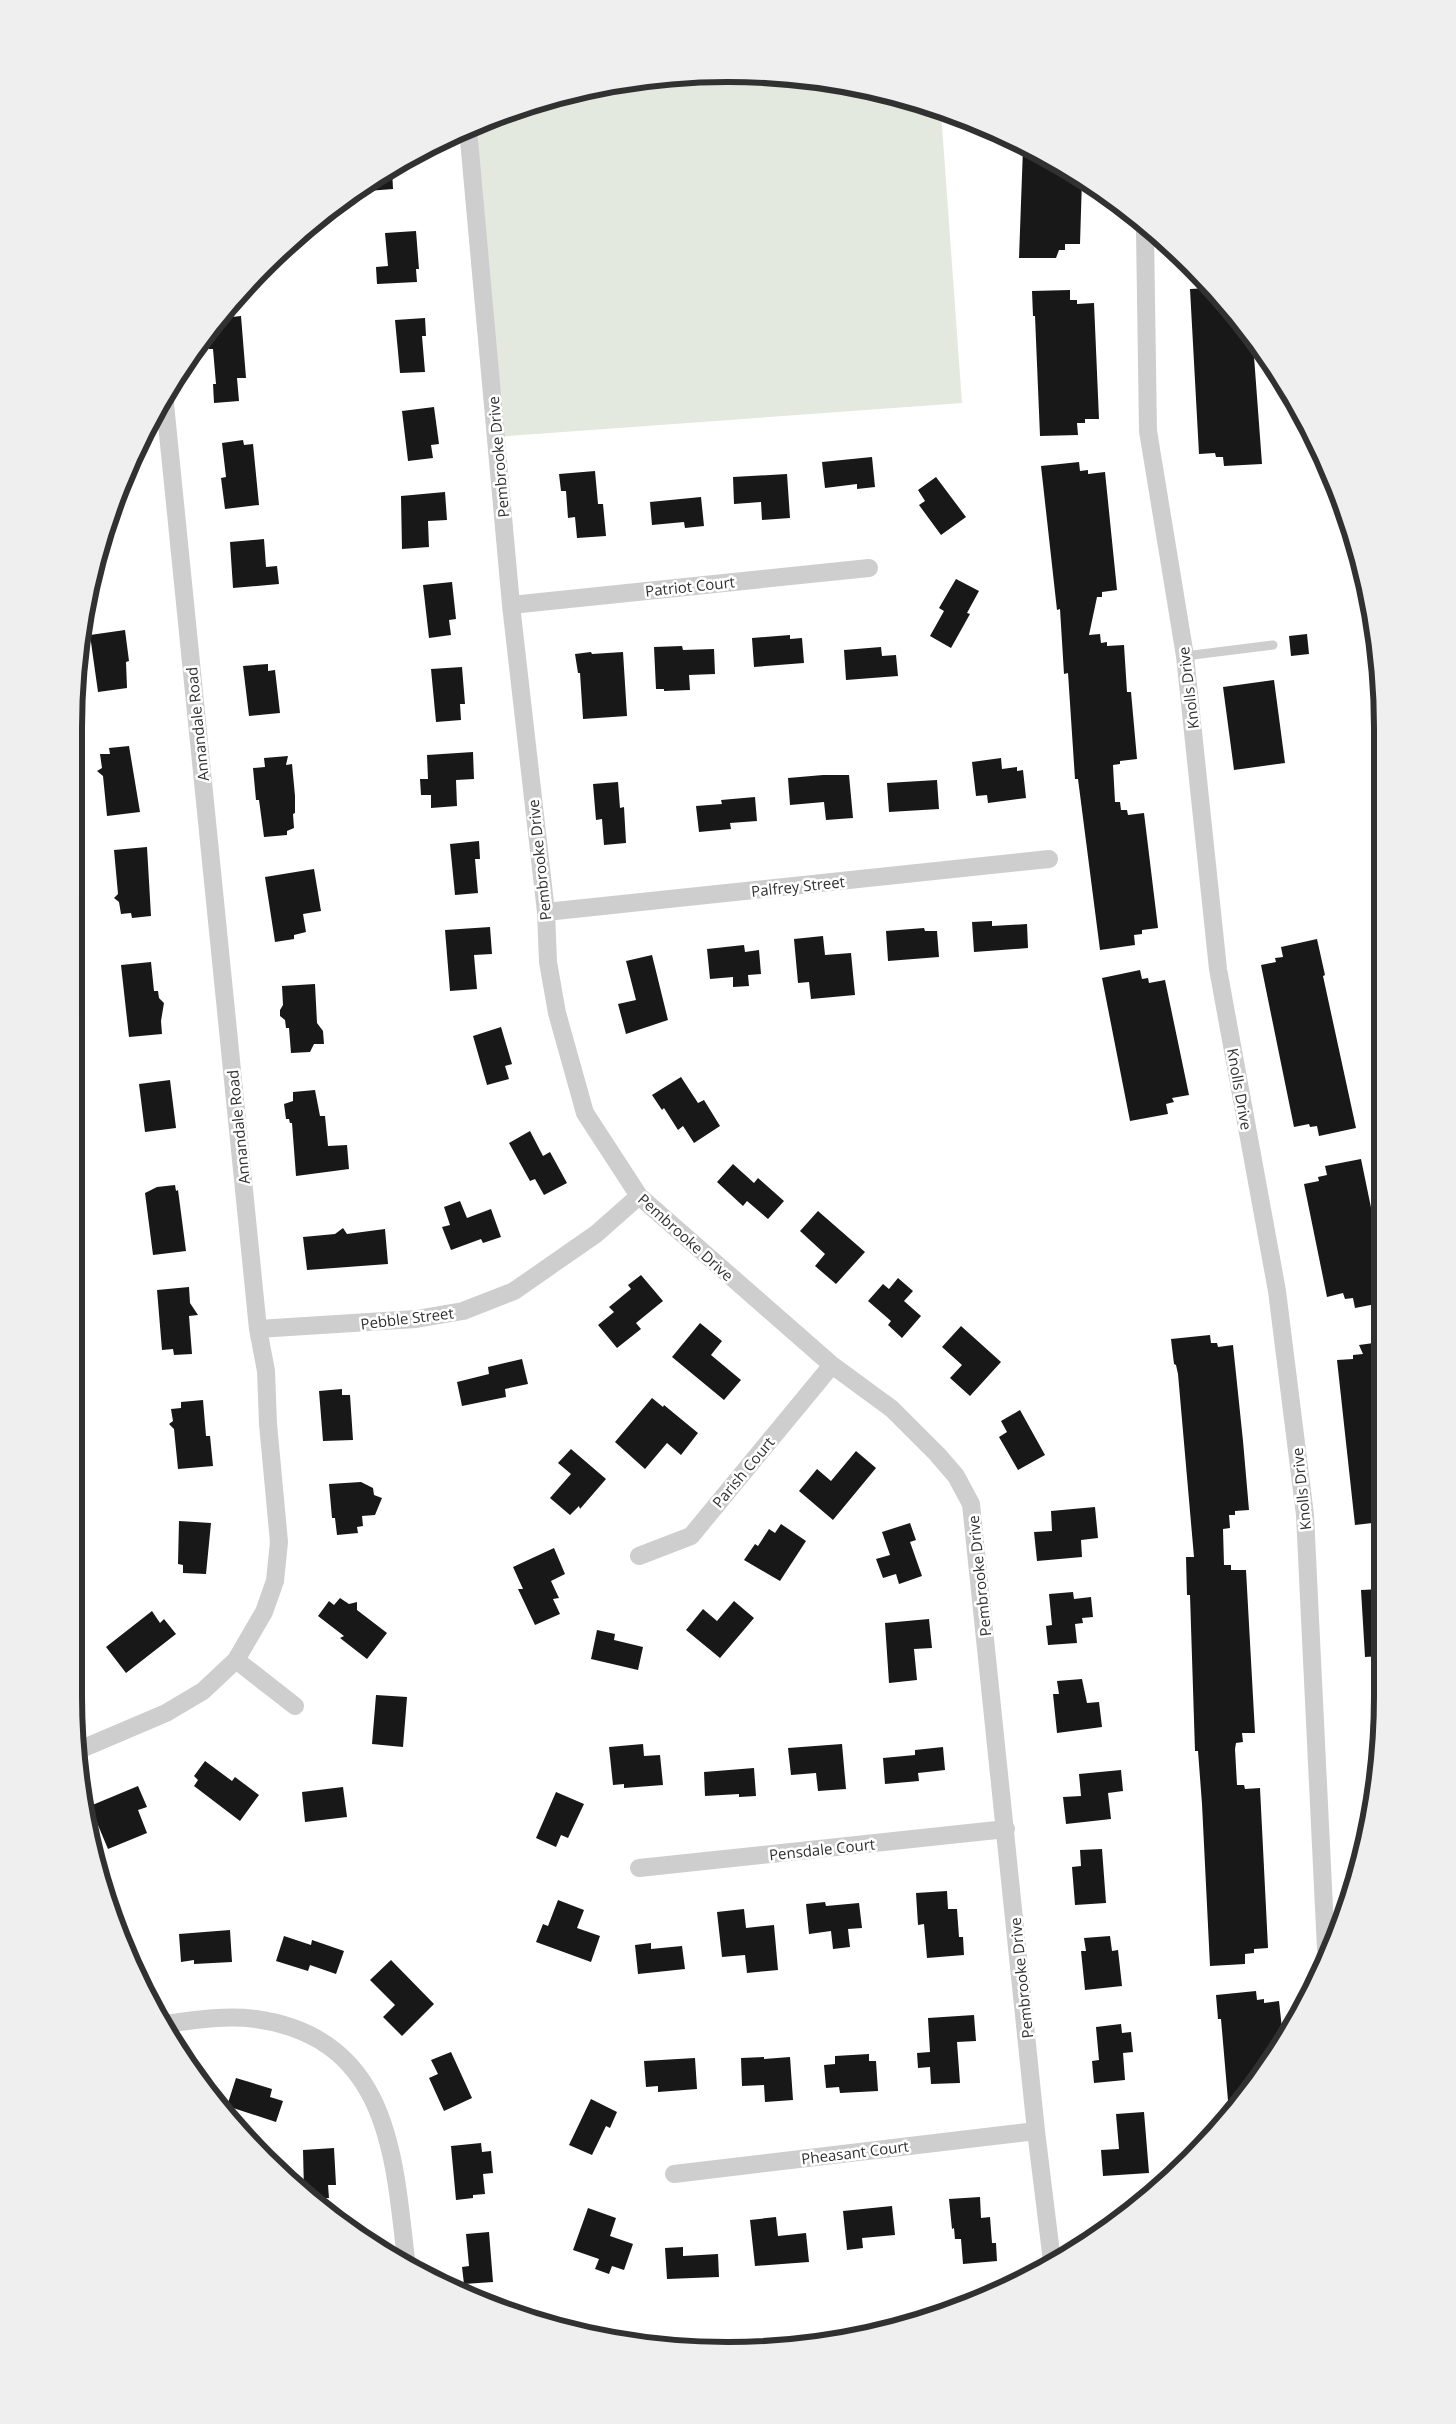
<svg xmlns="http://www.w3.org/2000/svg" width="1456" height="2424" font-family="'Open Sans',sans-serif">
<rect width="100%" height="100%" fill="#fff"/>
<path fill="#e3e9de" d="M728 74 856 86 941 112 962 403 496 437 466 130 478 123 601 86Z"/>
<path fill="#181818" d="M1023 148 1082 179 1080 244H1065V250H1059L1056 258H1019Z
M392 169 393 189 355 192 365 184Z
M416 231 419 269H416L417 282 377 284 376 267 388 266 385 233Z
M1210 288 1220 296 1253 343 1262 464 1224 466 1223 457H1216L1215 453 1199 454 1190 289Z
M1070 290V300H1077V304L1094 303 1099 419H1085V423H1077L1078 435 1040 436 1035 316H1033L1032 291Z
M241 316 246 378H237L239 401 214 403 213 384H216L213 349H209L207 336 222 318Z
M425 318 426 336H422L425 372 400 373 395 320Z
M434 407 439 444 431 445 433 458 408 461 402 411Z
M243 440 244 445 253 444 259 505 225 509 221 478 226 477 222 443Z
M872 457 875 487 857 489V484L825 488 822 462Z
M1079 462 1080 471 1088 470V474L1105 472 1117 590 1102 592V597H1097L1089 635 1100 634 1101 643 1107 642V646L1124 645 1127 692H1131L1137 759 1120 761V764L1113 765 1115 802H1120L1121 810H1127L1128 815 1144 813 1158 928 1142 930V934L1134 935 1135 945 1100 950 1078 779H1075L1068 673 1064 674 1060 609 1057 610 1041 466Z
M595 471 598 504H603L606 536 577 538 575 517 568 518 566 491H561L559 474Z
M787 474 790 518 762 520 761 502 734 504 733 477Z
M936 477 966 517 941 535 919 505 925 501 918 490Z
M445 492 447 520 428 521 429 547 402 549 401 496Z
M701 497 704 526 685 528 684 522 652 525 650 502Z
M264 539 266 567 277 566 279 584 233 588 230 542Z
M956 579 979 591 967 613 970 614 951 648 930 636 944 611 939 608Z
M452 582 456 619 449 620 451 635 429 638 423 585Z
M125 630 129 661 126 662 127 688 98 692 90 635Z
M1307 634 1309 654 1291 656 1289 636Z
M790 635V639L802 638 804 663 754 667 752 638Z
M682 646 683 650 714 649 715 674 689 675 690 690 664 691V689H656L654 647Z
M881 647 882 656 896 655 898 676 846 680 844 650Z
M591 652 592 654 623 652 627 716 583 719 580 673H578L575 654Z
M268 664V671L275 670 280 713 249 716 243 666Z
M462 667 465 704H460L461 720 436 722 431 669Z
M1274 680 1285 763 1234 770 1223 687Z
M129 746 140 812 107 816 103 776 97 771 102 768 100 754H110L109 748Z
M473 752 474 779 456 780 457 806 431 808V795H421L420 779H428L427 755Z
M288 756 286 765 292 764 295 796V813L293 814 294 828 287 831V835L264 837 259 800H256L253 768 265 767 264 758Z
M1001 758 1002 769 1017 767V771L1023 770 1026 798 988 803 987 795 976 796 972 762Z
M823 775H849L853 818 826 820 824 802 790 805 788 778Z
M937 780 939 809 889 812 887 783Z
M618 782 620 808 624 807 626 843 604 845 602 819 596 820 593 784Z
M755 797 757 821 730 823 731 829 699 832 696 806 722 804 721 800Z
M479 841 480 859H475L478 893 455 895 450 844Z
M147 847 151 916 132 918 131 913 121 914 119 902 114 898 118 894 114 850Z
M314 869 321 911 303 914 306 932 294 935V939L275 942 265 877Z
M992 921V926L1027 924 1028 948 974 952 972 922Z
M490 927 492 954 474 955 477 989 450 991 445 930Z
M924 928 925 931H937L939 957 888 961 886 931Z
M823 936 825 955 851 953 855 995 811 999 809 982 798 983 794 939Z
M1317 939 1325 975 1323 976 1356 1128 1319 1136 1317 1126 1310 1127 1309 1124 1294 1127 1261 965 1276 962 1275 958 1283 957 1281 947Z
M744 945 745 952 759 950 761 974 748 975 749 986 733 987V977L710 979 707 949Z
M652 955 668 1020 626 1034 618 1004 636 1000 626 961Z
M151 962 154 991H158L159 998 164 1003 161 1021 162 1034 129 1037 121 965Z
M1140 970 1142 979 1148 978 1149 983 1165 980 1189 1095 1172 1098 1174 1102 1166 1104 1168 1114 1130 1121 1102 978Z
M315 984 317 1023 323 1031 324 1044H314L310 1052 291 1053 289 1028H286L285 1020 280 1016V1010L283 1005 282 986Z
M501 1027 512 1064 505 1066 509 1079 487 1085 473 1036Z
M681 1077 698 1103 704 1100 720 1126 694 1143 683 1126 678 1130 664 1108 662 1110 652 1095Z
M170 1080 176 1128 145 1132 139 1084Z
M315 1090 320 1116H325L328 1146 347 1145 349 1169 296 1176 292 1123H290L289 1119H286L284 1104 293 1101V1092Z
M530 1131 543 1156 550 1152 567 1183 544 1195 535 1179 530 1181 509 1143Z
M1361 1159 1381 1256V1303L1355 1308 1353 1298 1345 1299 1343 1293 1327 1297 1304 1184 1319 1181 1318 1177 1327 1175 1325 1166Z
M733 1164 754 1183 758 1178 784 1201 768 1219 747 1201 743 1206 717 1182Z
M175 1185 176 1191 178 1190 186 1251 153 1255 145 1193 157 1187Z
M460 1201 467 1218 491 1209 501 1237 483 1243 481 1239 451 1250 442 1227 450 1225 444 1207Z
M818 1211 865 1252 836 1284 815 1266 825 1254 800 1231Z
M343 1228 347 1234 385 1229 388 1264 307 1270 303 1237 335 1234Z
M641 1275 663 1301 636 1323 641 1329 617 1348 598 1325 614 1312 609 1307 631 1289 628 1285Z
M898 1278 913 1291 904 1301 921 1316 902 1338 888 1325 891 1321 868 1301 883 1284 889 1289Z
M189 1287 190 1303 198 1315 189 1316 192 1354 174 1355 173 1349 162 1350 157 1290Z
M700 1323 722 1341 711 1355 741 1380 724 1400 672 1357Z
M961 1326 1001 1362 970 1396 950 1378 962 1365 942 1347Z
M1210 1335 1211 1343H1217L1218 1347 1233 1345 1243 1441 1249 1510 1235 1511V1515H1229L1230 1528 1223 1529 1224 1565H1231V1570H1246L1255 1733H1242L1243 1742 1236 1743 1235 1749 1237 1785H1244L1245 1789 1260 1788 1268 1948 1254 1949V1953L1245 1954V1964L1210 1966 1202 1804 1198 1751H1195L1190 1595H1187L1186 1557H1194L1178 1374 1176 1365 1174 1364 1171 1339Z
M1381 1342V1522L1355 1525 1337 1360 1353 1359V1355L1363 1354 1359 1345Z
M522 1359 528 1384 505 1389 506 1397 462 1406 457 1382 489 1374 488 1367Z
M342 1389V1395H350L353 1440 323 1441 319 1391Z
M652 1398 663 1407 664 1405 698 1433 681 1455 667 1443 645 1469 615 1442Z
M203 1400 206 1436H210L213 1466 178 1469 174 1429 169 1424 173 1421 171 1409 181 1408V1402Z
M1020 1410 1045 1455 1018 1470 999 1437 1007 1432 1001 1421Z
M571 1449 606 1479 580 1509 579 1506 570 1515 550 1498 571 1474 558 1463Z
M856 1451 876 1468 833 1520 799 1491 817 1469 831 1481Z
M361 1482 373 1488 374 1495 382 1498 375 1515 362 1516 363 1526 357 1527 358 1533 337 1535 335 1518H332L329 1484Z
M1095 1507 1098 1538 1081 1540 1082 1557 1037 1561 1034 1532 1052 1531 1051 1511Z
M179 1521 211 1523 206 1574 183 1573V1565L178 1564Z
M910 1523 916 1540 910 1542 922 1576 899 1584 896 1574 883 1578 876 1559 890 1555 882 1532Z
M781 1524 806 1541 780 1581 744 1560 755 1544 758 1546 769 1529 775 1533Z
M554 1548 565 1574 551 1581 559 1598 553 1599 560 1614 535 1625 518 1589H523L513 1567Z
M1381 1589V1656L1365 1657 1361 1590Z
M1073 1592 1074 1599 1091 1597 1093 1617 1082 1618 1083 1623 1075 1624 1077 1643 1048 1645 1046 1626 1052 1625 1049 1594Z
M340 1598 349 1604 357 1602V1610L387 1633 367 1659 340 1638 344 1636 318 1616 329 1601 334 1605Z
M734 1601 754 1618 720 1658 686 1630 703 1609 717 1621Z
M152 1611 160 1623 164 1619 176 1634 126 1673 106 1647Z
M929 1619 932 1648 914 1649 917 1680 889 1683 885 1623Z
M597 1630 615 1634 614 1640 643 1647 638 1670 591 1659Z
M1082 1679 1087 1703 1099 1702 1102 1727 1057 1733 1053 1694H1059L1057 1681Z
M376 1695 407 1697 403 1747 372 1744Z
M643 1744 644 1756 660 1755 663 1785 624 1788V1784L613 1785 609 1747Z
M842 1744 846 1789 818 1791 816 1773 791 1775 788 1748Z
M943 1747 945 1770 918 1773 919 1781 885 1784 883 1758 915 1755V1750Z
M205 1761 232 1781 235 1777 259 1795 240 1821 194 1786 198 1780 194 1776Z
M754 1768 756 1796 739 1797V1794L705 1796 704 1772Z
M1121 1770 1123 1791 1108 1793 1111 1819 1066 1824 1063 1797 1081 1796 1079 1774Z
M138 1786 147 1807 138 1810 147 1833 108 1849 90 1806Z
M343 1787 347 1817 305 1822 302 1792Z
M556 1792 584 1804 568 1838 561 1835 556 1847 536 1838Z
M1102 1849 1106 1903 1075 1905 1072 1867 1081 1866 1080 1850Z
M947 1891 948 1909H957L959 1937H963L964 1955 927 1958 924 1924 918 1925 916 1893Z
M558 1900 584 1910 577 1928 600 1936 591 1962 536 1942 543 1924 548 1926Z
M825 1902 826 1906 859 1903 862 1928 848 1929 850 1947 833 1949 831 1931 809 1934 806 1904Z
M744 1909 746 1928 774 1925 778 1970 747 1973 745 1955 722 1957 717 1912Z
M230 1930 232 1962 194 1964V1960L181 1962 179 1934Z
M284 1936 311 1945 312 1940 344 1951 336 1974 310 1965 308 1971 276 1961Z
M1110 1936 1112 1951 1118 1950 1122 1986 1085 1990 1081 1951H1086L1084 1938Z
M651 1943V1949L682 1946 685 1969 638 1974 635 1945Z
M391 1960 434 2004 402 2036 383 2017 395 2005 370 1980Z
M1256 1991 1257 2000 1264 1999V2003L1279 2001 1283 2038 1272 2060 1229 2112 1221 2019H1218L1216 1995Z
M974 2015 976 2041 957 2042 960 2083 931 2084 930 2067 918 2068 917 2053 930 2052 928 2018Z
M1121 2024 1122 2033 1131 2032 1133 2052 1123 2053 1125 2080 1094 2083 1092 2061 1099 2060 1096 2027Z
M451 2052 472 2098 444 2111 429 2078 438 2074 431 2060Z
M869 2054V2061H876L878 2091 840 2093 839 2087 826 2088 824 2065 835 2064V2056Z
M764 2057V2059L790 2057 793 2100 765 2102 764 2085 742 2086 741 2058Z
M695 2058 697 2089 658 2092V2086L646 2087 644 2061Z
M236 2078 272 2089 270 2097 283 2101 276 2122 227 2106Z
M591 2099 617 2112 610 2128 606 2126 592 2155 569 2145Z
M1144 2112 1149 2173 1103 2176 1101 2150 1119 2149 1116 2114Z
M481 2143 482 2152 491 2151 493 2173 483 2174 485 2194 473 2195V2198L456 2200 451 2146Z
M334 2148 336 2185H328L329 2198H314L304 2191 303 2150Z
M980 2197 981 2218 990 2217 992 2243H996L997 2261 963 2264 961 2239H955L954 2228 952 2229 949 2199Z
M892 2206 895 2235 862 2238 863 2248 847 2250 843 2211Z
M588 2208 616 2218 610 2236 633 2244 624 2270 612 2266 609 2274 595 2269 599 2259 573 2250Z
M776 2217 778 2236 806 2233 809 2262 755 2266 750 2220Z
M489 2232 493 2282 464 2284 462 2267 469 2266 466 2234Z
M683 2247V2256L718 2254 719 2277 667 2279 665 2248Z"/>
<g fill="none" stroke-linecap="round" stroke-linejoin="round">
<path stroke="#cecece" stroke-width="9" d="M1185 656 1273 645"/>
<path stroke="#cecece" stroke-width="18" d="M468 129 511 605 546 912 548 962 557 1013 585 1113 639 1196 832 1365 892 1409 937 1454 956 1476 971 1504 1036 2131 1052 2261
M1145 231 1148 431 1185 656 1218 969 1277 1291 1305 1515 1326 1949
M511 605 869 568
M546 912 1049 859
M258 1329 416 1319 463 1311 514 1291 596 1234 639 1196
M639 1556 691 1536 832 1365
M236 1660 295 1706
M79 1750 166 1713 203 1691 236 1660 264 1612 275 1581 279 1542 268 1424 266 1371 258 1329 165 404
M639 1868 1006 1829
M165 2024C194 2020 226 2015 256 2019 388 2038 394 2153 406 2260
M674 2174 1036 2131"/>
</g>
<g text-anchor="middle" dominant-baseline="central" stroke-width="5" stroke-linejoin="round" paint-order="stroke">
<g font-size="15" fill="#313131" stroke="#fff">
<text transform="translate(498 457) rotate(-95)">Pembrooke Drive</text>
<text transform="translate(690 586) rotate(-6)">Patriot Court</text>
<text transform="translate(1188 688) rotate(-97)">Knolls Drive</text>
<text transform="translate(197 724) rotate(-96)">Annandale Road</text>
<text transform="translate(539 860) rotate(-96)">Pembrooke Drive</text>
<text transform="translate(798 886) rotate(-6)">Palfrey Street</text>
<text transform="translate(1240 1089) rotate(80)">Knolls Drive</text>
<text transform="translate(238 1127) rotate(-96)">Annandale Road</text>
<text transform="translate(686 1237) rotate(42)">Pembrooke Drive</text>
<text transform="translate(407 1318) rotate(-7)">Pebble Street</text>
<text transform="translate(743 1472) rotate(-50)">Parish Court</text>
<text transform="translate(1301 1489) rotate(-96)">Knolls Drive</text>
<text transform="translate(979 1576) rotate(-96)">Pembrooke Drive</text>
<text transform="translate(822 1849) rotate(-6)">Pensdale Court</text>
<text transform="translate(1021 1978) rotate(-96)">Pembrooke Drive</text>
<text transform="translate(855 2152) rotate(-7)">Pheasant Court</text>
</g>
</g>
<path d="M0 0H1456V2424H0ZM728 82H728A646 646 0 0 1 1374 728V1696A646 646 0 0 1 728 2342H728A646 646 0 0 1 82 1696V728A646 646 0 0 1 728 82Z" fill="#efefef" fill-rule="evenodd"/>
<path fill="none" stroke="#313131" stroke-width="6" d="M728 82H728A646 646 0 0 1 1374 728V1696A646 646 0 0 1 728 2342H728A646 646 0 0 1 82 1696V728A646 646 0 0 1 728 82Z"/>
</svg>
